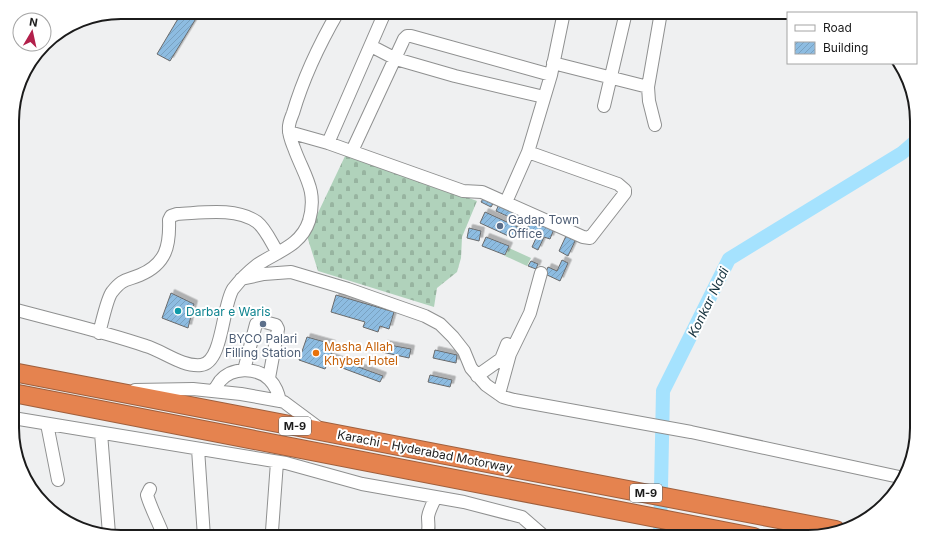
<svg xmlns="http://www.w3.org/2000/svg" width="929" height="549" font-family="Inter,sans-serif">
<defs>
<pattern id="cemetery-stones" width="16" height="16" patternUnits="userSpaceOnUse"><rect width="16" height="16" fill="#b0d2bb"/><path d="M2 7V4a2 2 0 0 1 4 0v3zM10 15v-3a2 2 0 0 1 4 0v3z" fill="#97b4a0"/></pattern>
<pattern id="building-hatch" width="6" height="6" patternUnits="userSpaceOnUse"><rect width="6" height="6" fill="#8dbce1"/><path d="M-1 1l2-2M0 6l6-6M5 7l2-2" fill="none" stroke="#79a1c0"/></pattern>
<filter id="shadow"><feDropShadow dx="3.5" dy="-3.5" stdDeviation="0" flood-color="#0004"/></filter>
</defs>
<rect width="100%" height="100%" fill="#eff0f1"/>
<path fill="#b0d2bb" d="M509 248 531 258 527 266 505 256Z"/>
<path fill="url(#cemetery-stones)" d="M346 154 361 158 477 201 462 237 461 258 457 272 437 288 434 307 318 271 307 236Z"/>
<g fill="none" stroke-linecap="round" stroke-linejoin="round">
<path stroke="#a5e2fe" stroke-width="14" d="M660 537 663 391 729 259 902 153 917 140"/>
</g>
<path fill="url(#building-hatch)" stroke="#6a6b6c" filter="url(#shadow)" d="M182 12H200L170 61 157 54Z
M484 197 494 202 491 207 481 202Z
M499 204 523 215 520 222 496 211Z
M485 212 520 228 515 239 480 223Z
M531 220 554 229 550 239 544 237 538 250 532 247 537 236 526 231Z
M469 228 481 231 479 241 467 238Z
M566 236 570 238 571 236 576 239 568 256 559 251Z
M486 237 509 246 505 255 482 246Z
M562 260 568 263 560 281 545 274 548 267 557 271Z
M531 261 538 264 536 269 528 266Z
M171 293 194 304 188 328 162 318Z
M336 295 394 312 389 329 380 326 378 332 363 327 365 322 331 312Z
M307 337 332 344 329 352 332 353 325 369 299 360Z
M384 344 411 349 409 358 382 352Z
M435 350 457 355 456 363 433 358Z
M331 357 383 376 380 382 329 363Z
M430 375 452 380 450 387 428 382Z"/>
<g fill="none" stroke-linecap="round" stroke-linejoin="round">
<defs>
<path id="minor" d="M371 46 396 59 455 76 544 97
M553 63 648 87
M604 106 626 12
M655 125 649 101 648 87 661 12
M289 132 328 143 463 191 482 192 583 237 590 238 625 193V190L618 184 528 152
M328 143 385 12
M352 151 404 39 407 36H411L551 75
M506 202 528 152 551 75 564 12
M241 279 264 274 291 272 348 289 425 316 440 324 453 337 464 351 471 368 486 385 503 397 514 400 691 432 904 478
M13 309C57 321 102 331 146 346 163 351 182 367 201 365 223 363 222 306 233 289 240 280 248 272 257 265 276 252 301 246 309 221 318 190 304 176 294 148 292 143 289 136 289 130 288 124 291 118 293 113 303 79 320 43 338 12
M99 333C102 323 107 298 112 292 123 278 126 281 140 275 166 264 170 246 169 220L171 216 177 214C202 213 235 207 257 222 266 229 272 244 278 253
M244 370 256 324 261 321 276 325 278 329 269 378
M477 376 501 359 507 344
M135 390 193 389 241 394 280 401 284 402 319 428
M213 391C216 388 218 384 220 381 232 367 256 367 269 379 276 386 278 393 280 401
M499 394 510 354 530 313 541 273
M13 418 286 463 362 484 464 502 522 517 545 537
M47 424 58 480
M101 433 109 534
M198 449 204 537
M150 489 147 495C151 509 159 523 164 537
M273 537 272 531 277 462
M426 537C430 531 428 524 428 517 429 510 433 503 436 497"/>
<path id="highway" d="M13 372 836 530
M13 393 754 537"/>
</defs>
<use href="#minor" stroke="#8f9090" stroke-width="14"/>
<use href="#highway" stroke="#9e5f3d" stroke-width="20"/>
<use href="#minor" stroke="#fff" stroke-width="12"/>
<use href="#highway" stroke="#e5834f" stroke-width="18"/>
</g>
<g fill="#5c6f8a" stroke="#fff" stroke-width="1.5">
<circle cx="500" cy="226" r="4"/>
<circle cx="263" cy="324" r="4"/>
</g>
<circle fill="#0f9aa8" stroke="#fff" stroke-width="1.5" cx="178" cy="311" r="4"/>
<circle fill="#e8710a" stroke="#fff" stroke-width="1.5" cx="316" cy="353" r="4"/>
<g text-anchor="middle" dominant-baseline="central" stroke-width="4" stroke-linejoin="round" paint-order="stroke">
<g fill="#fff" stroke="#5f5f5f" stroke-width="1">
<rect x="279" y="417" width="32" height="18" rx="3"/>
<rect x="630" y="484" width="32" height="18" rx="3"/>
</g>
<g font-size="11" font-weight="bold" fill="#1b1b1b">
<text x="295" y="426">M-9</text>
<text x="646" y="493">M-9</text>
</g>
<g font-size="12" fill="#4e5e75" stroke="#fff" text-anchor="start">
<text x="508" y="219">Gadap Town<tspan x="508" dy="14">Office</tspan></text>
<text x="263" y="338" text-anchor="middle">BYCO Palari<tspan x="263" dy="14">Filling Station</tspan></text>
</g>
<g font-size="12" fill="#0d838f" stroke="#fff" text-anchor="start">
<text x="186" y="311">Darbar e Waris</text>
</g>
<g font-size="12" fill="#c56008" stroke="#fff" text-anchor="start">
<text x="324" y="346">Masha Allah<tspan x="324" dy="14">Khyber Hotel</tspan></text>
</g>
<g font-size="12" fill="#1b1b1b" stroke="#fff">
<text transform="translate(425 451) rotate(11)">Karachi - Hyderabad Motorway</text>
</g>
<g font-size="13" font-style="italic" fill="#15323e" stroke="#fff">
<text transform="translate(708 302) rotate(-64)">Konkar Nadi</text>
</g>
</g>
<path d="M0 0H929V549H0ZM121 19H808A102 102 0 0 1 910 121V428A102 102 0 0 1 808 530H121A102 102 0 0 1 19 428V121A102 102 0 0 1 121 19Z" fill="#fff" fill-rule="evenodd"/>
<path fill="none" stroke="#1b1b1b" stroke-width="2" d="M121 19H808A102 102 0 0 1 910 121V428A102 102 0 0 1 808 530H121A102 102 0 0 1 19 428V121A102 102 0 0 1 121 19Z"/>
<rect x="787" y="12" width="130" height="52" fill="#ffffff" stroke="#a4a4a4"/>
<rect x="795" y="25" width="20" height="6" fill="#ffffff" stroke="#a4a4a4"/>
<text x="823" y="32" font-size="12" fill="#1b1b1b">Road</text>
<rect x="795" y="42" width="20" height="12" fill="url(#building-hatch)" stroke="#a4a4a4"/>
<text x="823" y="52" font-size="12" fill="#1b1b1b">Building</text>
<g transform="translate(32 32) rotate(9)"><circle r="19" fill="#ffffff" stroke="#a4a4a4"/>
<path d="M0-3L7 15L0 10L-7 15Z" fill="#b2204b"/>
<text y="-6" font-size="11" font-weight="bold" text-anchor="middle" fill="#1b1b1b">N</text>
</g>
</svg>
